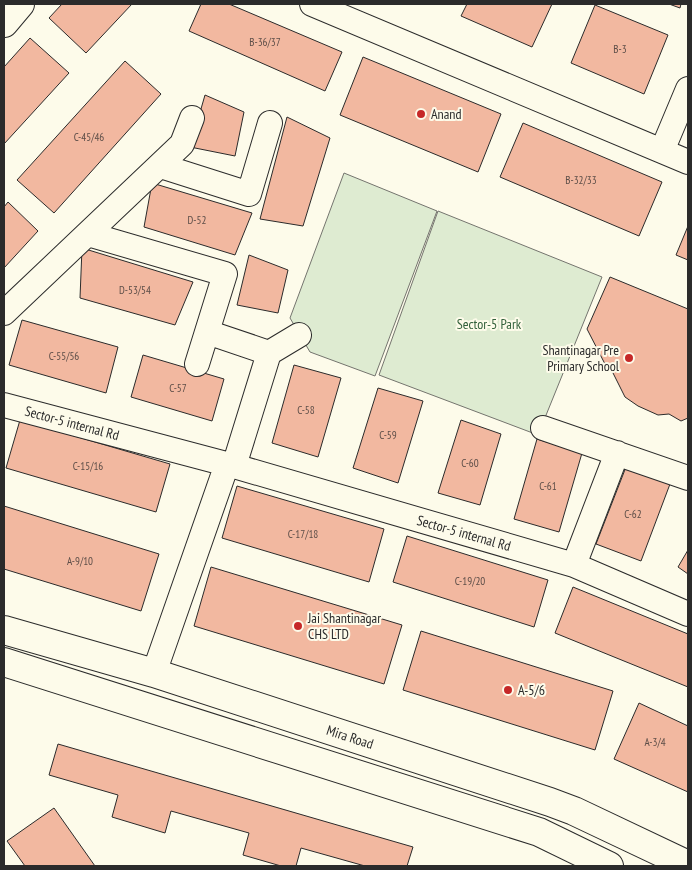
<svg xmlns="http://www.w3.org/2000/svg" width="692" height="870" font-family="'PT Sans Narrow',sans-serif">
<rect width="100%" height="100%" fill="#fdfbea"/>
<path fill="#deebd1" stroke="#74746e" d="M344 173 437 211 375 376 310 352 290 318Z
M438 211 602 277 538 435 379 375Z"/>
<path fill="#f2b8a0" stroke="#2b2b2b" d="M62 4H132L86 53 49 18Z
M201 4H229L342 52 325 91 189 31Z
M467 4H552L532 47 461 16Z
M669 4H681L680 8Z
M595 5 668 35 644 94 571 63Z
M30 38 69 73 4 144V67Z
M363 57 501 114 478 172 340 115Z
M125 61 161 94 54 213 17 180Z
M205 95 244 112 235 156 190 147Z
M287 117 330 138 303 226 260 219Z
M523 123 662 182 639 236 500 177Z
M152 183 252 213 235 255 144 227Z
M8 202 38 231 4 268V207Z
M688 226V260L676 255Z
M82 248 193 282 175 325 80 298Z
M249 255 288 270 278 313 237 305Z
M610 277 688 309V418L681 421 669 414 658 415 638 406 625 397 612 371 606 366 587 329Z
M22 320 118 347 106 393 9 365Z
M143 355 224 379 212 421 131 397Z
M294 365 341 378 318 457 272 443Z
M378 388 423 401 398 483 353 468Z
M20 420 170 464 156 512 6 468Z
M461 420 501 434 480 505 438 493Z
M537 439 582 453 559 532 514 519Z
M626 467 670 484 641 561 596 544Z
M237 486 384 529 369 582 222 538Z
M4 506 159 554 141 611 4 569Z
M407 536 548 580 534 627 393 582Z
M688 550V574L678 567Z
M211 567 402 625 384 684 194 626Z
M573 587 688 634V687L555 633Z
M421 631 613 691 595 750 403 690Z
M639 703 688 726V792L614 759Z
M58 744 413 847 407 866H365L301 848 296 866H281L243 855 249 833 171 811 165 833 112 817 118 795 49 775Z
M54 808 95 866H25L7 841Z"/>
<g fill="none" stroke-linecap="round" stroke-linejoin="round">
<defs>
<path id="street" d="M312 4 688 162
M662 151 688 89
M161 166 249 194 270 123
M88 234 225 274 197 364
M4 313 182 144 192 118
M207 332 269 353
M4 405 234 466 574 565 688 614
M543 428 688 478
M234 466 269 353 299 335
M574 565 617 453
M154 673 227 464"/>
<path id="secondary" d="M4 23 20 4
M4 630 154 673 550 802 574 811 688 865
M4 662 539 832 609 866"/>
</defs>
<use href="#street" stroke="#2b2b2b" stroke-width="26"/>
<use href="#secondary" stroke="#2b2b2b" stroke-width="30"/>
<use href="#street" stroke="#fdfbea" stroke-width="24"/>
<use href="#secondary" stroke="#fdfbea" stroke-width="28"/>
</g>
<g fill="#c62828" stroke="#fdfbea" stroke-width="2">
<circle cx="421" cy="114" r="5"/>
<circle cx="629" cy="358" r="5"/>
<circle cx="298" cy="626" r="5"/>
<circle cx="508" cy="690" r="5"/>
</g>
<g text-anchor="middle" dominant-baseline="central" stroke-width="4" stroke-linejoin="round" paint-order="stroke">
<g font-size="11" fill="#5d4e48">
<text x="265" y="42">B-36/37</text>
<text x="620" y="49">B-3</text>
<text x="89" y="137">C-45/46</text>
<text x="581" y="180">B-32/33</text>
<text x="197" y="220">D-52</text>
<text x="135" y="290">D-53/54</text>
<text x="64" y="356">C-55/56</text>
<text x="178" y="388">C-57</text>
<text x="306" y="410">C-58</text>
<text x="388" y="435">C-59</text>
<text x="470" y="463">C-60</text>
<text x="88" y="466">C-15/16</text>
<text x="548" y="486">C-61</text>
<text x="633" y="514">C-62</text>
<text x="303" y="534">C-17/18</text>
<text x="80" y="561">A-9/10</text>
<text x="470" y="581">C-19/20</text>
<text x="655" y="742">A-3/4</text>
</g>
<g font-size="14" fill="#2b2b2b" stroke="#fdfbea" text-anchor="start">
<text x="431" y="114">Anand</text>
<text x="619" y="350" text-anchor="end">Shantinagar Pre<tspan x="619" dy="16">Primary School</tspan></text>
<text x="308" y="618">Jai Shantinagar<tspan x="308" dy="16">CHS LTD</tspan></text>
<text x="518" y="690">A-5/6</text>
</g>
<g font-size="14" fill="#34623c" stroke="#fdfbea">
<text x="489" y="324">Sector-5 Park</text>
</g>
<g font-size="14" fill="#2b2b2b" stroke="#fdfbea">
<text transform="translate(72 423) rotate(15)">Sector-5 internal Rd</text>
<text transform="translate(464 533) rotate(16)">Sector-5 internal Rd</text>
<text transform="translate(350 737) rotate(18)">Mira Road</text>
</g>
</g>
<rect width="692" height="870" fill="none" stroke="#2b2b2b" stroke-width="10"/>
</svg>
